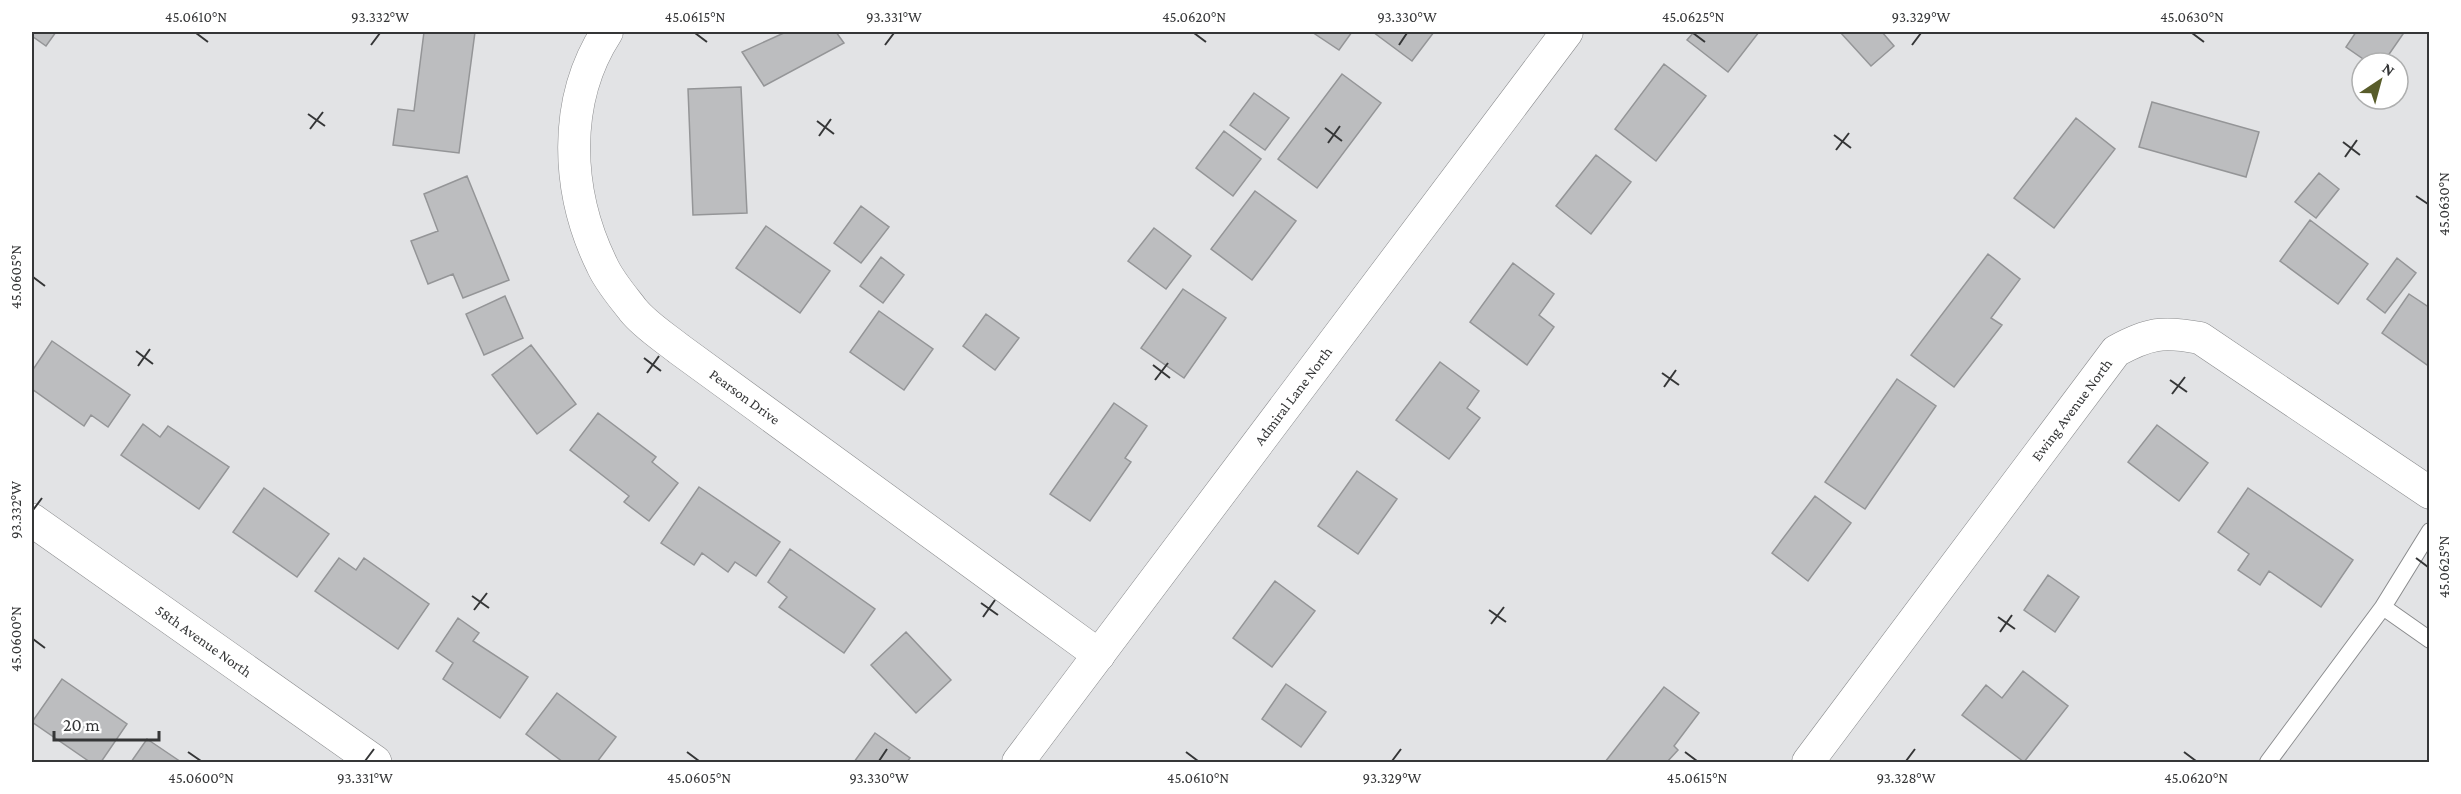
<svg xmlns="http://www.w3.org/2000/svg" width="2461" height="794" font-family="'Crimson Pro',serif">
<rect width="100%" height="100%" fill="#e2e3e5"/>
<path fill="#bcbdbf" stroke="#949597" stroke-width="1.5" d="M32 32H56L46 46 32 36Z
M424 32H475L459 153 393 145 398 109 414 111Z
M786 32H836L844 43 764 86 742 52Z
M1312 32H1352L1339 50Z
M1373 32H1434L1412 61Z
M1694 32H1759L1728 72 1687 40Z
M1840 32H1882L1894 46 1871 66Z
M2356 32H2399L2403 34 2383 63H2369L2346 47Z
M1664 64 1706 96 1656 161 1615 129Z
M1342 74 1381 103 1317 188 1278 159Z
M741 87 747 213 693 215 688 89Z
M1254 93 1289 118 1265 150 1230 125Z
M2152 102 2259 132 2246 177 2139 147Z
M2076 118 2115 149 2054 228 2014 198Z
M1224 131 1261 159 1233 196 1196 168Z
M1596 155 1631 182 1591 234 1556 206Z
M2319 173 2339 189 2316 218 2295 202Z
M467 176 509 280 463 298 453 274 428 284 411 241 438 231 424 194Z
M1255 191 1296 221 1252 280 1211 249Z
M861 206 889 227 861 263 834 243Z
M2310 220 2368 264 2338 304 2280 261Z
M766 226 830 271 800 313 736 268Z
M1154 228 1191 256 1166 289 1128 261Z
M1988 254 2020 279 1991 318 2002 325 1954 387 1911 355Z
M881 257 904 275 883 303 860 286Z
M2397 258 2416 273 2385 313 2367 299Z
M1513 263 1554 294 1539 315 1554 327 1527 365 1470 322Z
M1183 289 1226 318 1184 378 1141 348Z
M2409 294 2430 308V367L2382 333Z
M505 296 523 338 484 355 466 314Z
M879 311 933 349 904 390 850 352Z
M986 314 1019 338 995 370 963 346Z
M52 341 130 395 108 427 91 415 84 426 32 389V371Z
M531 345 576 404 537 434 492 375Z
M1440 362 1479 391 1467 408 1480 418 1449 459 1396 420Z
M1897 379 1936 406 1865 509 1825 482Z
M1114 403 1147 426 1125 458 1131 462 1090 521 1050 494Z
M598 413 656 457 652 462 678 483 649 521 624 502 629 496 570 450Z
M143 424 160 437 168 426 229 467 199 509 121 455Z
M2157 425 2208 463 2179 501 2128 462Z
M1357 471 1397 499 1358 554 1318 526Z
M699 487 780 542 756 576 735 562 728 572 702 553 694 565 661 543Z
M264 488 329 534 297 577 233 532Z
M2248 488 2353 560 2321 607 2269 571 2260 585 2238 570 2249 554 2218 532Z
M1815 496 1851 523 1808 581 1772 553Z
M790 549 875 609 844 653 779 607 787 597 768 582Z
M339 558 356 570 364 558 429 604 398 649 315 591Z
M2048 575 2079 597 2055 632 2024 610Z
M1275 581 1315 611 1272 667 1233 638Z
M458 618 479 633 473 641 528 677 500 718 443 679 453 663 436 651Z
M906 632 951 680 916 713 871 665Z
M2023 671 2068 706 2024 762 1962 715 1986 685 2002 698Z
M62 679 127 724 101 762H90L32 722Z
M1286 684 1326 712 1301 747 1262 719Z
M1664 687 1699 713 1674 746 1678 750 1667 762H1605Z
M557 693 616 737 597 762H563L526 734Z
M875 733 910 758 907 762H854Z
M147 739 181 762H131Z"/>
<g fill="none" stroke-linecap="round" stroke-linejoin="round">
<defs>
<path id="lane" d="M2383 607 2430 531
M2268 762 2383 607 2430 640"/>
<g id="street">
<path id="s1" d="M607 32C562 101 566 192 602 265 609 281 623 297 633 310 645 325 664 337 679 349L1099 655"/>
<path id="s2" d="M1018 762 1567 32"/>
<path id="s3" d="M1808 762 2116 351C2149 333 2163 331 2200 338L2430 493"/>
</g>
<g id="secondary">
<path id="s4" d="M32 520 375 762"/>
</g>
</defs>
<use href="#lane" stroke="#8a8b8d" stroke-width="18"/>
<use href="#street" stroke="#8a8b8d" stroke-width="33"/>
<use href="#secondary" stroke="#8a8b8d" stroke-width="34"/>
<use href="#lane" stroke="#fff" stroke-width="16"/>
<use href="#street" stroke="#fff" stroke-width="32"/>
<use href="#secondary" stroke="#fff" stroke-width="33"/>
</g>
<path fill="none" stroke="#353637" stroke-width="2" d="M196 33 208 42M695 33 707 42M1194 33 1206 42M1693 33 1705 42M2192 33 2204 42M371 45 380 33M885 45 894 33M1399 45 1407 33M1912 45 1921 33M308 114 325 126M817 121 834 134M1325 128 1342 141M310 129 323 112M1834 135 1851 148M819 136 831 119M2343 142 2360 155M1328 143 1340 126M1836 150 1849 133M2345 157 2357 140M2416 196 2428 204M33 277 45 286M136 351 153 364M644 358 661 371M1153 365 1170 378M138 366 150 349M647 373 659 356M1662 373 1679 385M1155 380 1168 363M2170 380 2187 392M1664 387 1676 370M2172 394 2185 377M33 510 42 498M2416 558 2428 567M472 596 489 608M981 603 998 615M474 610 487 593M1489 610 1506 622M983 617 995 600M1998 617 2015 629M1491 624 1504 607M2000 632 2012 615M33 639 45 648M188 752 201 761M687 752 699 761M1186 752 1198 761M1685 752 1697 761M2184 752 2196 761M365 761 374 749M879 761 887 749M1392 761 1401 749M1906 761 1915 749"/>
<g text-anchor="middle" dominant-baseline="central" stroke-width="4.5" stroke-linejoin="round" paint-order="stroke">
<g font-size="15" fill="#353637" stroke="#fff">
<text stroke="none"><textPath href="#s1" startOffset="440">Pearson Drive</textPath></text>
<text stroke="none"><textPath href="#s2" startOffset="458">Admiral Lane North</textPath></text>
<text stroke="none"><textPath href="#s3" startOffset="440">Ewing Avenue North</textPath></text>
<text stroke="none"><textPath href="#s4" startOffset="210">58th Avenue North</textPath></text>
</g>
</g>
<rect width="2461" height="794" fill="none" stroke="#ffffff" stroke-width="66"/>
<g transform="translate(2380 81) rotate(36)"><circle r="28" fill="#ffffff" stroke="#aeafaf" stroke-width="1.5"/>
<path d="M0-4.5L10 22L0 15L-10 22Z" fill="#585c2a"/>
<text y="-9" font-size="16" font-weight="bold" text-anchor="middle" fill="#353637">N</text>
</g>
<path d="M54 731v9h105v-9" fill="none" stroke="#353637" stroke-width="3"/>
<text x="63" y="731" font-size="18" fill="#353637" stroke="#ffffff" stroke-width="4.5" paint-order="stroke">20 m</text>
<rect x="33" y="33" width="2395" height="728" fill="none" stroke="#353637" stroke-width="2"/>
<g font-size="15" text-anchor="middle" fill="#353637">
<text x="196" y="22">45.0610°N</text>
<text x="380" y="22">93.332°W</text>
<text x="695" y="22">45.0615°N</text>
<text x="894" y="22">93.331°W</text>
<text x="1194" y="22">45.0620°N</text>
<text x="1407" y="22">93.330°W</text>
<text x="1693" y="22">45.0625°N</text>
<text x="1921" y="22">93.329°W</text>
<text x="2192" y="22">45.0630°N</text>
<text transform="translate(2444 204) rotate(-90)" y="5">45.0630°N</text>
<text transform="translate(16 277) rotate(-90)" y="5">45.0605°N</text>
<text transform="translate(16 510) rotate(-90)" y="5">93.332°W</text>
<text transform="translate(2444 567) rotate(-90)" y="5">45.0625°N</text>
<text transform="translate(16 639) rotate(-90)" y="5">45.0600°N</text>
<text x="201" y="783">45.0600°N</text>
<text x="365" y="783">93.331°W</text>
<text x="699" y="783">45.0605°N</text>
<text x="879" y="783">93.330°W</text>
<text x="1198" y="783">45.0610°N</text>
<text x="1392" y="783">93.329°W</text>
<text x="1697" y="783">45.0615°N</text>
<text x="1906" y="783">93.328°W</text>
<text x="2196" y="783">45.0620°N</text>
</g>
</svg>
